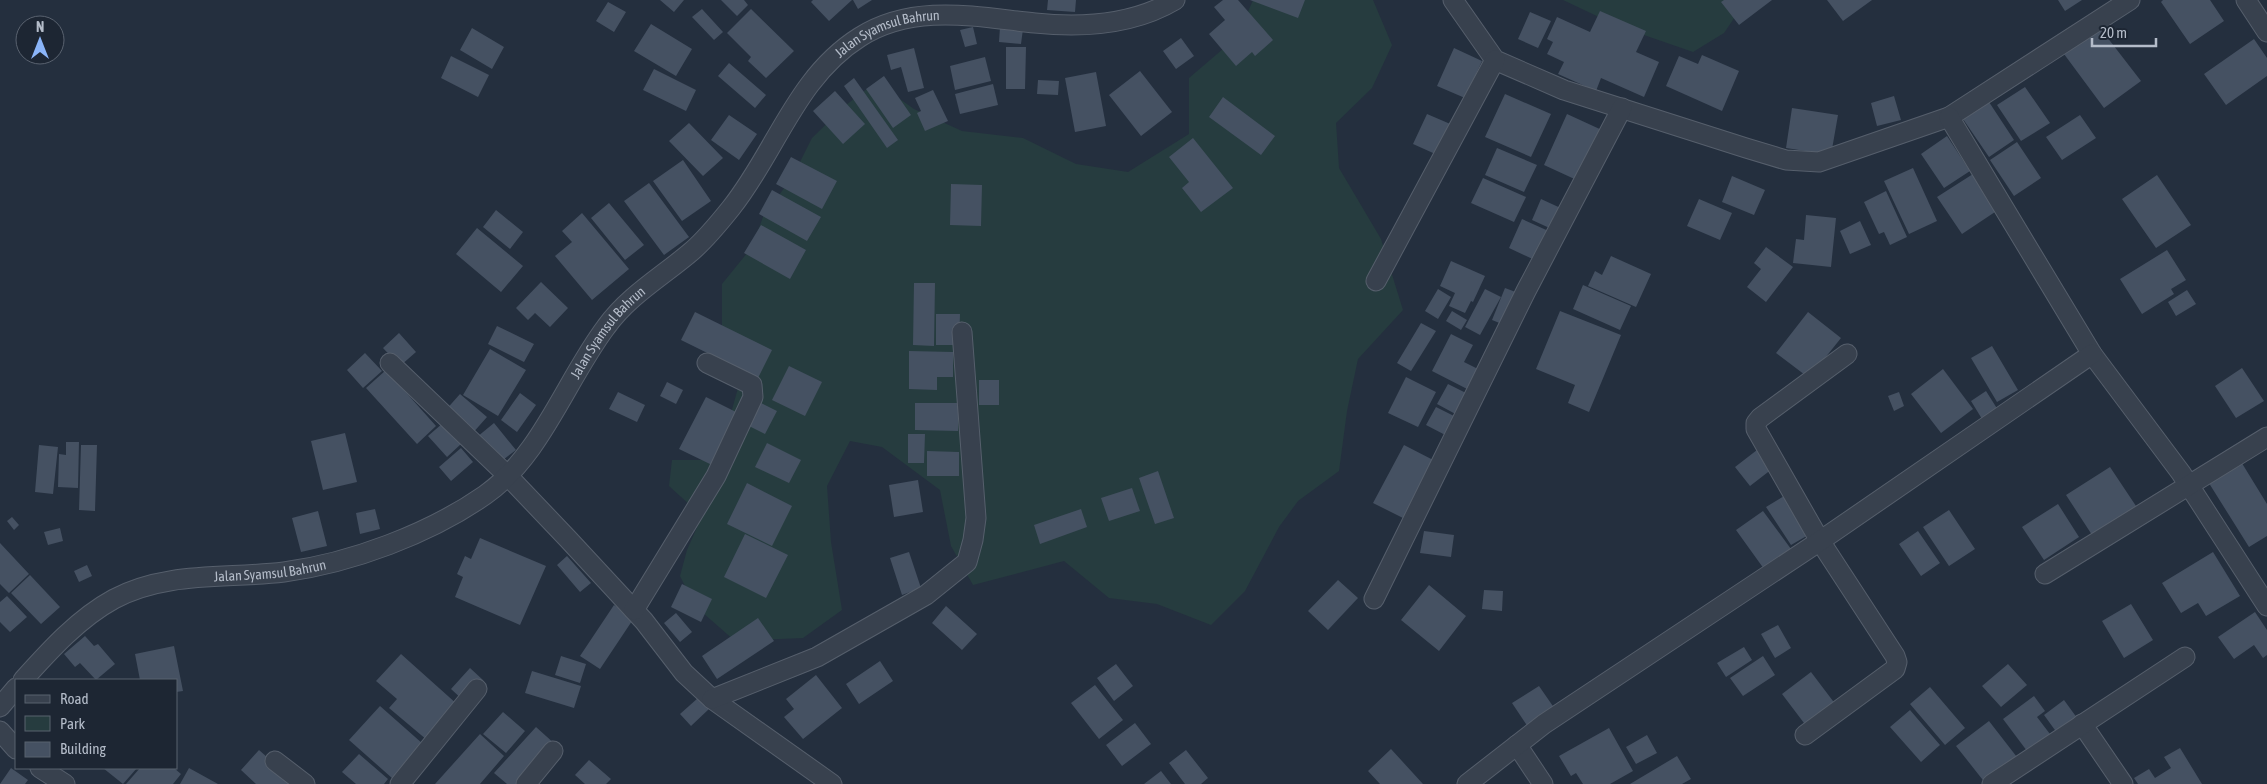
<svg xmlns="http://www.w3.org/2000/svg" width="2267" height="784" font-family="'Asap Condensed',sans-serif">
<rect width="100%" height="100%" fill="#242f3e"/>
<path fill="#263c3f" d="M1253 0H1373L1392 45 1372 88 1336 123 1339 168 1381 239 1403 310 1358 359 1347 411 1339 471 1298 501 1279 527 1245 591 1211 625 1157 604 1109 598 1064 561 973 585 951 546 940 490 882 447 850 441 827 486 831 542 842 610 803 638 735 641 695 606 680 576 687 550 702 516 669 486 672 460H725L731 413 740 381 722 340V284L752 247 763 217 793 176 812 138 846 105 876 82 914 109 962 131 1023 138 1076 164 1128 172 1189 134V78L1237 37Z
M1563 0H1757L1739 11 1724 33 1693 52 1618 26Z"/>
<path fill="#455162" d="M660 0H684L674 12Z
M721 0H744L748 5 737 16Z
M813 0H852L829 21 811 2Z
M853 0H872L858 9Z
M1048 0H1076L1075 12 1047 10Z
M1223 0H1238L1273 40 1255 56 1252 52 1236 66 1209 34 1225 20 1214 7Z
M1250 0H1305L1298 18Z
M1724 0H1772L1739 25 1721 2Z
M1827 0H1872L1843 21Z
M2058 0H2082L2065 11Z
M2163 0H2210L2224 21 2190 44 2161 2Z
M608 2 626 12 614 32 596 21Z
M702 9 723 32 714 40 692 17Z
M751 9 794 51 766 78 748 61 751 57 727 33Z
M1600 11 1646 31 1636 52 1659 62 1644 97 1601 78 1596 91 1558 74 1564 62 1547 54 1553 42 1547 39 1557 17 1590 32Z
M1530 12 1551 21 1538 48 1518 39Z
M651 24 692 49 676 76 634 51Z
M973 27 977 44 965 47 960 30Z
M1000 27 1023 29 1021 44 999 42Z
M472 28 504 47 492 69 460 50Z
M2100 28 2141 81 2104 108 2064 54Z
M1181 38 1194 56 1176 69 1163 51Z
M2254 39 2267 58V76L2226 105 2204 74Z
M1006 47H1026L1025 89H1006Z
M914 48 924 88 908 92 901 67 891 70 887 55Z
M1454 48 1482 61 1465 98 1437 86Z
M1702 55 1739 71 1722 111 1666 86 1679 56 1698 64Z
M451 56 489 75 478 97 441 78Z
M985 57 991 81 955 90 950 66Z
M729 63 766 95 755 108 718 76Z
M654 69 696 90 686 111 643 90Z
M1140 71 1172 112 1141 136 1109 95Z
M1096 72 1106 126 1075 132 1065 78Z
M884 76 911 115 893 128 866 89Z
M854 78 898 140 887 148 844 86Z
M1038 80 1059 81 1058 95 1037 94Z
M993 84 998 105 960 114 955 94Z
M2025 87 2050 123 2021 141 1997 105Z
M933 90 948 121 925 131 917 113 921 111 915 98Z
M835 91 865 124 843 144 813 111Z
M1505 94 1551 114 1531 157 1485 137Z
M1894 96 1901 120 1877 126 1871 103Z
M1223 97 1275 136 1261 155 1209 117Z
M1989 102 2014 140 1989 157 1963 119Z
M1792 108 1838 115 1831 155 1786 148Z
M1427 114 1455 126 1442 157 1413 144Z
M1567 114 1604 131 1581 182 1544 165Z
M729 115 757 134 739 160 711 140Z
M2080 115 2096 138 2062 160 2046 137Z
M689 123 723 158 703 176 669 141Z
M1947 136 1970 171 1944 188 1921 154Z
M1193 138 1233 188 1201 212 1182 188 1189 182 1169 157Z
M2017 142 2041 178 2014 196 1990 160Z
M1497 148 1537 165 1524 192 1485 175Z
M791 157 837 181 822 209 776 184Z
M683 160 711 201 682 221 653 181Z
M1913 168 1937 221 1909 234 1884 181Z
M1973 174 1998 210 1962 234 1937 197Z
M2157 175 2191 225 2156 248 2122 199Z
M1732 176 1765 190 1754 215 1722 202Z
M1483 178 1526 197 1514 222 1471 203Z
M649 183 689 237 664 255 624 201Z
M951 184 982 185 981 226 950 225Z
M772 190 821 217 807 241 759 214Z
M1886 191 1907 237 1890 245 1884 232 1879 234 1864 202Z
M1541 199 1565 210 1556 231 1532 220Z
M1699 199 1732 213 1720 240 1687 226Z
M609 203 644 245 625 260 591 218Z
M496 210 523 232 510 249 483 227Z
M582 213 629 269 592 300 555 256 572 242 562 231Z
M1806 215 1836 218 1831 267 1793 263 1796 239 1804 240Z
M1522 219 1553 233 1539 262 1509 248Z
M1860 221 1871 245 1850 254 1840 231Z
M761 225 806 250 790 279 744 253Z
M477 228 523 266 501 292 456 254Z
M1766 247 1793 267 1766 302 1747 287 1761 269 1754 263Z
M2167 250 2186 280 2171 289 2174 294 2142 314 2120 279Z
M1611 256 1651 274 1636 307 1588 286 1595 271 1602 275Z
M1451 261 1485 276 1473 302 1471 301 1465 313 1449 306 1455 293 1440 286Z
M541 282 568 308 550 327 535 313 528 320 516 308Z
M914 283H935L934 346 913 345Z
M1583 285 1631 306 1620 330 1573 309Z
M1505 288 1521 294 1507 326 1492 320Z
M1438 289 1451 297 1438 319 1425 311Z
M1485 289 1501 297 1480 335 1465 327Z
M2187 290 2196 304 2176 316 2168 302Z
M1452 311 1467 320 1461 330 1446 321Z
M1560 311 1621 335 1589 412 1568 403 1575 385 1536 369Z
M695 312 772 350 758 378 681 340Z
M1808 312 1841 338 1809 378 1776 353Z
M936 314H960L959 345H936Z
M1421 323 1436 331 1411 371 1397 363Z
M497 326 534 344 524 362 488 344Z
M399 333 416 352 400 366 383 348Z
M1451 334 1473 345 1464 362 1482 371 1471 391 1432 371Z
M1992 346 2018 390 1997 402 1971 358Z
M490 349 526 370 498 416 463 395Z
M909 351 953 352V377H937V390L909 389Z
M365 353 382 371 363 388 347 370Z
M789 366 822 382 805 416 772 400Z
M2242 368 2264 401 2236 418 2215 386Z
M1943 369 1973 409 1941 433 1911 394Z
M386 370 436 426 417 444 366 388Z
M1406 377 1436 392 1418 427 1388 413Z
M979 380H999V405H979Z
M667 382 683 390 676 404 660 396Z
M1448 384 1472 396 1461 417 1437 404Z
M1986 391 1998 410 1982 419 1971 401Z
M618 392 645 405 637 422 609 409Z
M1899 392 1904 406 1894 411 1888 396Z
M520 393 536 405 517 432 501 420Z
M460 394 487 417 471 435 444 412Z
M706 397 738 413 712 465 679 449Z
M761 403 777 411 765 434 749 426Z
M915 403H958V431L915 430Z
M1436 407 1460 419 1451 438 1426 425Z
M443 423 461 444 447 457 428 436Z
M494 423 516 450 499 463 477 437Z
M345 433 357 482 323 490 311 441Z
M908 434H925L924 463H908Z
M66 442H79L78 488 58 487 59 454 66 455Z
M767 443 801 460 789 483 755 467Z
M39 445 58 447 53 494 35 492Z
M81 445H97L95 511 79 510Z
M1404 445 1439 463 1409 521 1373 503Z
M461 448 473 462 451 481 439 467Z
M1757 450 1772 469 1750 486 1735 467Z
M927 451 959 452V476H927Z
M2240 460 2267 504V536L2249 547 2207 480Z
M2110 467 2138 509 2094 538 2066 495Z
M1158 471 1174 518 1155 524 1139 478Z
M918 480 923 512 894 517 889 485Z
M747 483 792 506 772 546 727 524Z
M1132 488 1140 511 1109 521 1101 498Z
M1784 496 1810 534 1791 545 1766 507Z
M2058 504 2079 537 2044 560 2022 527Z
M375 509 380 529 360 534 356 513Z
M1081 509 1087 527 1040 544 1034 525Z
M1949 510 1975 549 1949 566 1923 527Z
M318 511 327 546 301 552 292 518Z
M1763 511 1791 549 1764 569 1736 530Z
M12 517 19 525 14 530 7 521Z
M60 528 63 541 48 545 44 532Z
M1424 531 1454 535 1451 557 1420 553Z
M1918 531 1940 563 1921 576 1899 544Z
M745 534 788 555 766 598 724 577Z
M480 538 546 566 520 625 455 597 463 577 457 574 465 556 471 559Z
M0 543 29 574 9 593 0 584Z
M909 552 921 588 902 595 890 558Z
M2213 552 2240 596 2206 616 2198 603 2181 613 2162 583Z
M567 556 591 583 580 592 557 565Z
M87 565 92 576 79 582 74 571Z
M30 575 60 607 41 624 11 593Z
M1338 580 1358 598 1328 630 1308 611Z
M682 584 712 599 701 622 671 607Z
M1429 585 1466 616 1439 651 1401 620Z
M1484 590 1503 591 1502 611 1482 609Z
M7 596 27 617 10 632 0 622V602Z
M2131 604 2153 640 2124 658 2102 621Z
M614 605 634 618 600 669 580 656Z
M946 606 977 634 962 650 932 623Z
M2255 612 2267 630V655L2263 658 2254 645 2234 659 2218 637Z
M676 613 692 632 680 642 664 623Z
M758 618 774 641 717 679 702 656Z
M1778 625 1791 648 1775 658 1761 634Z
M85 636 94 646 98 644 115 664 96 680 80 663 75 667 64 654Z
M174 646 183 691 176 692V680H140L135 654Z
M1744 647 1752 660 1726 677 1717 663Z
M401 654 458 705 427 740 389 708 397 699 376 681Z
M561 656 586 664 580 683 555 675Z
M1763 656 1775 675 1743 696 1730 678Z
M880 661 893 681 859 704 846 684Z
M1116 664 1133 686 1114 701 1097 678Z
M2008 664 2027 685 2001 707 1982 686Z
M470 668 483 680 464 701 451 689Z
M532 671 581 686 574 708 525 693Z
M1811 672 1836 705 1807 727 1782 694Z
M816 675 842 708 803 739 784 717 794 709 786 699Z
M1095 685 1123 720 1099 739 1071 703Z
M1539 686 1557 712 1530 730 1512 703Z
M1930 687 1965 728 1945 745 1910 704Z
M2034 696 2045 711 2037 717 2053 738 2030 755 2003 719Z
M698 698 709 709 691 726 680 714Z
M2064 700 2080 722 2060 737 2044 715Z
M380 706 423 744 392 778 349 740Z
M1910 710 1940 745 1921 762 1890 727Z
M503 712 525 731 506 753 483 734Z
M1989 721 2020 761 1986 784 1956 746Z
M1135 723 1151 744 1122 766 1106 745Z
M536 727 556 745 520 784H507L494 773Z
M1609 728 1633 771 1610 784H1583L1576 773 1571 776 1559 756Z
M480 734 504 756 480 784H435Z
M1647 735 1657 753 1636 764 1626 747Z
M2180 748 2202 784H2138L2134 778 2149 769 2155 778 2171 768 2164 757Z
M1391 749 1423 784H1380L1368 771Z
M259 750 293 780 290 784H256L241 770Z
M1186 750 1208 778 1201 784H1185L1169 763Z
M359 754 388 779 384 784H356L342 772Z
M1677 756 1691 779 1682 784H1630Z
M589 760 611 779 606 784H585L575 775Z
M11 768 28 780 25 784H0Z
M103 768H137L123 784Z
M140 768H174L181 774 173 784H126Z
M189 768 218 784H180Z
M1161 771 1171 784H1144Z"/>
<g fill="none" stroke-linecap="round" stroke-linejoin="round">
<defs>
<g id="street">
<path d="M1453 0 1495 60 1564 90 1746 148 1786 160 1819 162 1949 117 2130 0"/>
<path d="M2246 0 2267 32"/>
<path d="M1949 117 2092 354 2181 473 2267 606"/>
<path d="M1376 281 1495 60"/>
<path d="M390 363 508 476 568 539 644 621 684 673 712 699 832 784"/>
<path d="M2045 574 2267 437"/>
<path d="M1374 599 1526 291 1622 108"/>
<path d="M634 610 716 476 753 397 752 385 707 363"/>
<path id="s1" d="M23 680C50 650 79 618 114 599 166 571 227 579 284 572 351 563 429 534 485 495 541 456 566 380 606 327 629 295 663 276 692 251 707 238 719 223 731 208 776 152 796 77 860 37 914 3 976 17 1035 23 1083 28 1133 25 1175 0"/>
<path d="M712 699 817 657 926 595 967 562 973 540 976 518 962 332"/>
<path d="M0 707 16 688"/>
<path d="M2082 724 2123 784"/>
<path d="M0 731 16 749"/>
<path d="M1805 735 1895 669 1897 662 1895 656 1820 541 1756 429V423L1760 418 1847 354"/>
<path d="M1517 745 1543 784"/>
<path d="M275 761 305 784"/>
<path d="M40 768 65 784"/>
<path d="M400 784 477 689"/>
<path d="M526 784 553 751"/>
<path d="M1467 784 1544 724 1820 541 2092 354"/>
<path d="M1992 784 2185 657"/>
</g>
</defs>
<use href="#street" stroke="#565f6c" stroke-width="21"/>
<use href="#street" stroke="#38414e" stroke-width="19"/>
</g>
<g text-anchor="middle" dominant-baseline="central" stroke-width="4" stroke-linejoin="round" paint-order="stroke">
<g font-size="14" fill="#b4bcc9" stroke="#1d2633">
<text stroke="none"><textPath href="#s1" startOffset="1138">Jalan Syamsul Bahrun</textPath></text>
<text stroke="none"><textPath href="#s1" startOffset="718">Jalan Syamsul Bahrun</textPath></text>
<text stroke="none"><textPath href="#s1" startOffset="282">Jalan Syamsul Bahrun</textPath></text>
</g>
</g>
<rect x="15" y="679" width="162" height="90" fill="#1d2633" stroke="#59626f"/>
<rect x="25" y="695" width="25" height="8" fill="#38414e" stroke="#59626f"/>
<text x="60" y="704" font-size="15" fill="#b4bcc9">Road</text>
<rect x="25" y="716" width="25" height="15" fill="#263c3f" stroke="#59626f"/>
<text x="60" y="729" font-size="15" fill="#b4bcc9">Park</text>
<rect x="25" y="742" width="25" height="15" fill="#455162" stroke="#59626f"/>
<text x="60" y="754" font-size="15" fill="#b4bcc9">Building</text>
<g transform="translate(40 40)"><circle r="24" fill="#1d2633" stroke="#59626f"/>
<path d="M0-4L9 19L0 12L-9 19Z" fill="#8ab4f8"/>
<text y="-8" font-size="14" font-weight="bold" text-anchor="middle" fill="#b4bcc9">N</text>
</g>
<path d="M2092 38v8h64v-8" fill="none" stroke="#b4bcc9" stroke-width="2.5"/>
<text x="2100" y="38" font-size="15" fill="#b4bcc9" stroke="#1d2633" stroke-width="4" paint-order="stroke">20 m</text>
</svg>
